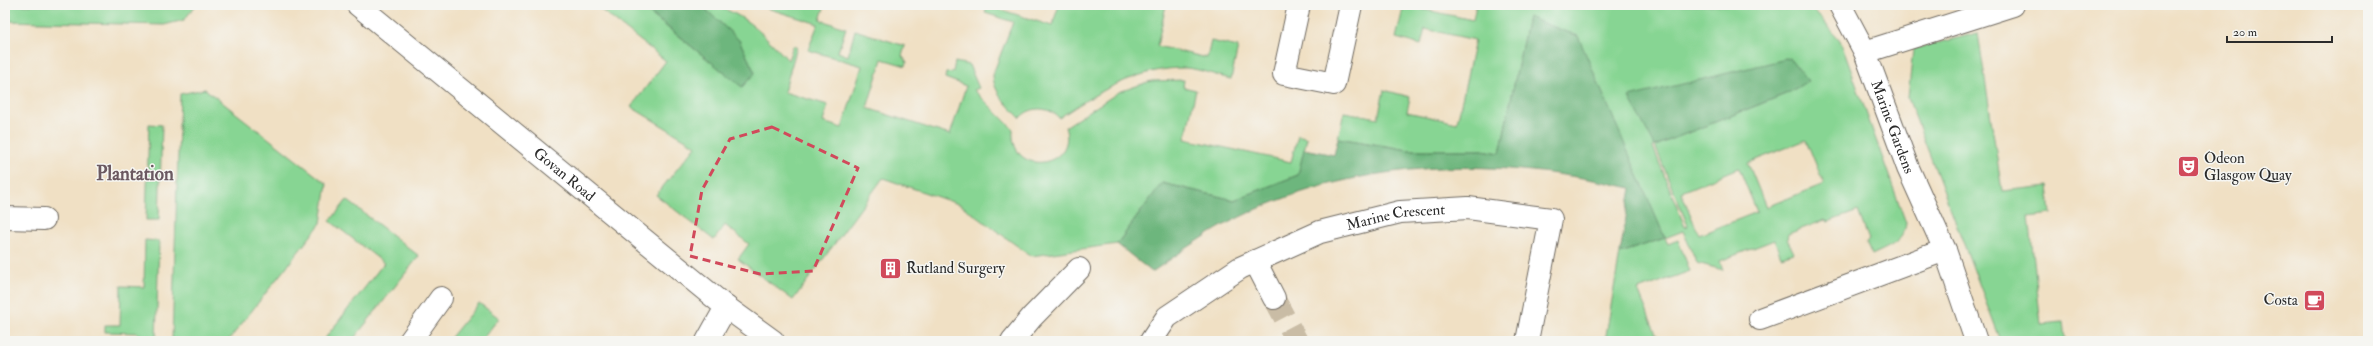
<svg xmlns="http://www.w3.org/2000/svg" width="2373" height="346" font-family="'IM FELL Double Pica',serif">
<rect width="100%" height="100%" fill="#f6f6f2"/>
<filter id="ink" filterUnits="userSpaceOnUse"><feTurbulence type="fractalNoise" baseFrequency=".025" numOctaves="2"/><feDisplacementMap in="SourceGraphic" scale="8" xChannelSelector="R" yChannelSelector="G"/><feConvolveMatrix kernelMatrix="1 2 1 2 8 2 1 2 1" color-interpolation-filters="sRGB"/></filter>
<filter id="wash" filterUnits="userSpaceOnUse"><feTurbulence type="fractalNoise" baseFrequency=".012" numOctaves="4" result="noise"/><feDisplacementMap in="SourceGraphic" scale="16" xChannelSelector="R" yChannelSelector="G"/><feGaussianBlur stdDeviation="0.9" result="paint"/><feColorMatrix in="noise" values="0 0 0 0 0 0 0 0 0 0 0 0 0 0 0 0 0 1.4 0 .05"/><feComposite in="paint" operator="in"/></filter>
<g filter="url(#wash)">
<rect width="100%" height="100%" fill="#f0e0c4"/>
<path fill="#87d593" stroke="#59805f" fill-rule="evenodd" d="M5 5H196L184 20 164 25 5 21Z
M595 5H639L725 73H755L739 40 701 5C738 5 764 35 788 60L793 46 797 47 784 92 828 105 823 122 842 128 862 66 808 50 818 24 757 5H825L820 20 846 28 838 52 848 56 855 30 905 46 902 56 907 62 906 66 882 59 867 108 950 135 966 86 945 78 946 73 953 72 955 62 969 65 979 88 974 90 1013 129C1009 180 1079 167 1065 127L1119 92 1151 81 1184 80 1183 87 1196 90 1185 139 1291 162 1298 135 1307 138 1298 175 1234 200 1162 183 1117 244 1031 256 961 205 883 178 793 300 738 259 749 244 725 225 714 240 656 195 696 146 631 107 666 61Z
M987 5H1000L999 9 1052 26 1059 5H1166L1157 46 1207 58 1211 41 1238 47 1231 79C1217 76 1200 69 1186 68 1140 67 1095 93 1059 118 1049 106 1030 106 1020 118 1008 105 993 93 993 74L1013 22 985 13Z
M1404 5H1421V9L1473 20 1476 5H1809L1840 40 1906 223C1904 243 1888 247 1872 255L1866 242 1869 240 1858 211 1828 222 1825 220 1788 234 1787 239 1794 253 1781 257 1774 240 1720 261 1723 270 1697 263 1683 231 1665 238 1668 244 1678 240 1690 271 1638 290 1659 341H1605L1620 253 1665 238 1528 17 1500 153 1482 150H1409L1338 138 1344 112 1378 118 1384 90 1410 97 1407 112 1457 123 1475 40 1425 29 1421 45 1396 38ZM1807 81 1788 93 1655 146ZM1806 140 1824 184 1766 207 1748 163ZM1655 146 1688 226 1685 227 1653 147ZM1739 168 1757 212 1699 235 1681 192Z
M1978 33 2002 191 2048 186 2051 214 2029 217 2041 324 2063 322 2065 341H2001L1908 98 1913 49Z
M205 89 327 184 321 223 228 341H172L180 94Z
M149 124 162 125 159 220H146Z
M347 200 419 256 352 341H323L384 263 330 221Z
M145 240 159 241 156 341H138V333L105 332V325H120L121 286 144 287Z
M479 303 499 318 481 341H448Z"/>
<path fill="#6db67d" stroke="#4c7054" d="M640 5H701L739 40 755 73 742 87Z
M1528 17 1578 36 1665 238 1620 253 1631 188C1499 157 1366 157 1242 216 1210 231 1181 252 1152 272L1117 244 1162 183 1234 200 1298 175 1304 149 1334 155 1338 138 1409 150H1482L1500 153Z
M1790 58 1808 81 1788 93 1655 146 1629 97Z"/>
</g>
<g filter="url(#ink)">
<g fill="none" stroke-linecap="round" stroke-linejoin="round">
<path stroke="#c9bca5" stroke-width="22" stroke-dasharray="22 11" stroke-linecap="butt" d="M1274 298 1297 341"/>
<defs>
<g id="minor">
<path id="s1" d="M358 5 726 307 773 341"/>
<path d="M1299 5 1284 74 1334 84 1351 5"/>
<path id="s2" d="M1840 5 1865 52 1908 168 1945 250 1976 341"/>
<path d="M1865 52 2013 5"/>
<path d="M5 218 44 219"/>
<path d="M1255 261 1274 298"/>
<path d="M1760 319 1945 250"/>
<path d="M410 341 441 298"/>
<path d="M707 341 726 307"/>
<path d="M1012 341 1032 317 1079 269"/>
<path id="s3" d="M1151 341 1167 317 1240 268 1320 232 1400 212 1468 208 1551 219 1527 341"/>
</g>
</defs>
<use href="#minor" stroke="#706a61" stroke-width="24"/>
<use href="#minor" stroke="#fff" stroke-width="22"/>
</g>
</g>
<path fill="none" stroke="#d1495b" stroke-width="3" stroke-dasharray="8 5" stroke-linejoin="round" d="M772 127 858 168 813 271 760 274 690 256 702 190 730 139Z"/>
<defs>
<symbol id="theatre-square" viewBox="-11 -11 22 22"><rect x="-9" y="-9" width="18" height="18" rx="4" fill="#d1495b" stroke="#f6f6f2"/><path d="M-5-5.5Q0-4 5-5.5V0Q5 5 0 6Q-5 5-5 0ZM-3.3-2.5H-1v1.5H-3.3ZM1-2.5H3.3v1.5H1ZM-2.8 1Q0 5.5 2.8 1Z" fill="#fff"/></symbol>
<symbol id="building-square" viewBox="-11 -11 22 22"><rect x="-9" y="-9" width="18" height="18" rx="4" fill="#d1495b" stroke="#f6f6f2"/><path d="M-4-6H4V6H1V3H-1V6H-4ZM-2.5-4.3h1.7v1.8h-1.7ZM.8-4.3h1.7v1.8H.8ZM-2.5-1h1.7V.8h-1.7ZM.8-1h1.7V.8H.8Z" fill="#fff"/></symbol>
<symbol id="cafe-square" viewBox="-11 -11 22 22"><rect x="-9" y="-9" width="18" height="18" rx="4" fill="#d1495b" stroke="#f6f6f2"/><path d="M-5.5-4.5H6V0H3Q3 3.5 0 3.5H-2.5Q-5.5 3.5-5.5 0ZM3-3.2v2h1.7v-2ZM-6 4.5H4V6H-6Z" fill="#fff"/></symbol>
</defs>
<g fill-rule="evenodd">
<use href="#theatre-square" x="2176" y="154" width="25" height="25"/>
<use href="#building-square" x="878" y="256" width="25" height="25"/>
<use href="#cafe-square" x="2302" y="288" width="25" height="25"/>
</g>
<g text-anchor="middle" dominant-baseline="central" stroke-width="3" stroke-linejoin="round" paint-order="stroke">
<g font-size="15" fill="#2b2b2b" stroke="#f6f6f2">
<text stroke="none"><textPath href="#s2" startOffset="133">Marine Gardens</textPath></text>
<text stroke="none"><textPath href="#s1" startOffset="267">Govan Road</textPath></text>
<text stroke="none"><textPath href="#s3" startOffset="282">Marine Crescent</textPath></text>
</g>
<g font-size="15" fill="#2b2b2b" stroke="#f6f6f2" text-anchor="start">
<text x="2204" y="158">Odeon<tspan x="2204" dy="17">Glasgow Quay</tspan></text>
<text x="906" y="268">Rutland Surgery</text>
<text x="2298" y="300" text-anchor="end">Costa</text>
</g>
<g font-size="19" font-weight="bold" fill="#6b5961" stroke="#f6f6f2">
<text x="135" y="174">Plantation</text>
</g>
</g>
<rect width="2373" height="346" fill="none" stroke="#f6f6f2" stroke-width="20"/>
<path d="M2227 36v6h105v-6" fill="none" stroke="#2b2b2b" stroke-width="2"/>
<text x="2233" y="36" font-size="12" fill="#2b2b2b" stroke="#f6f6f2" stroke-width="3" paint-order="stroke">20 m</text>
</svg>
